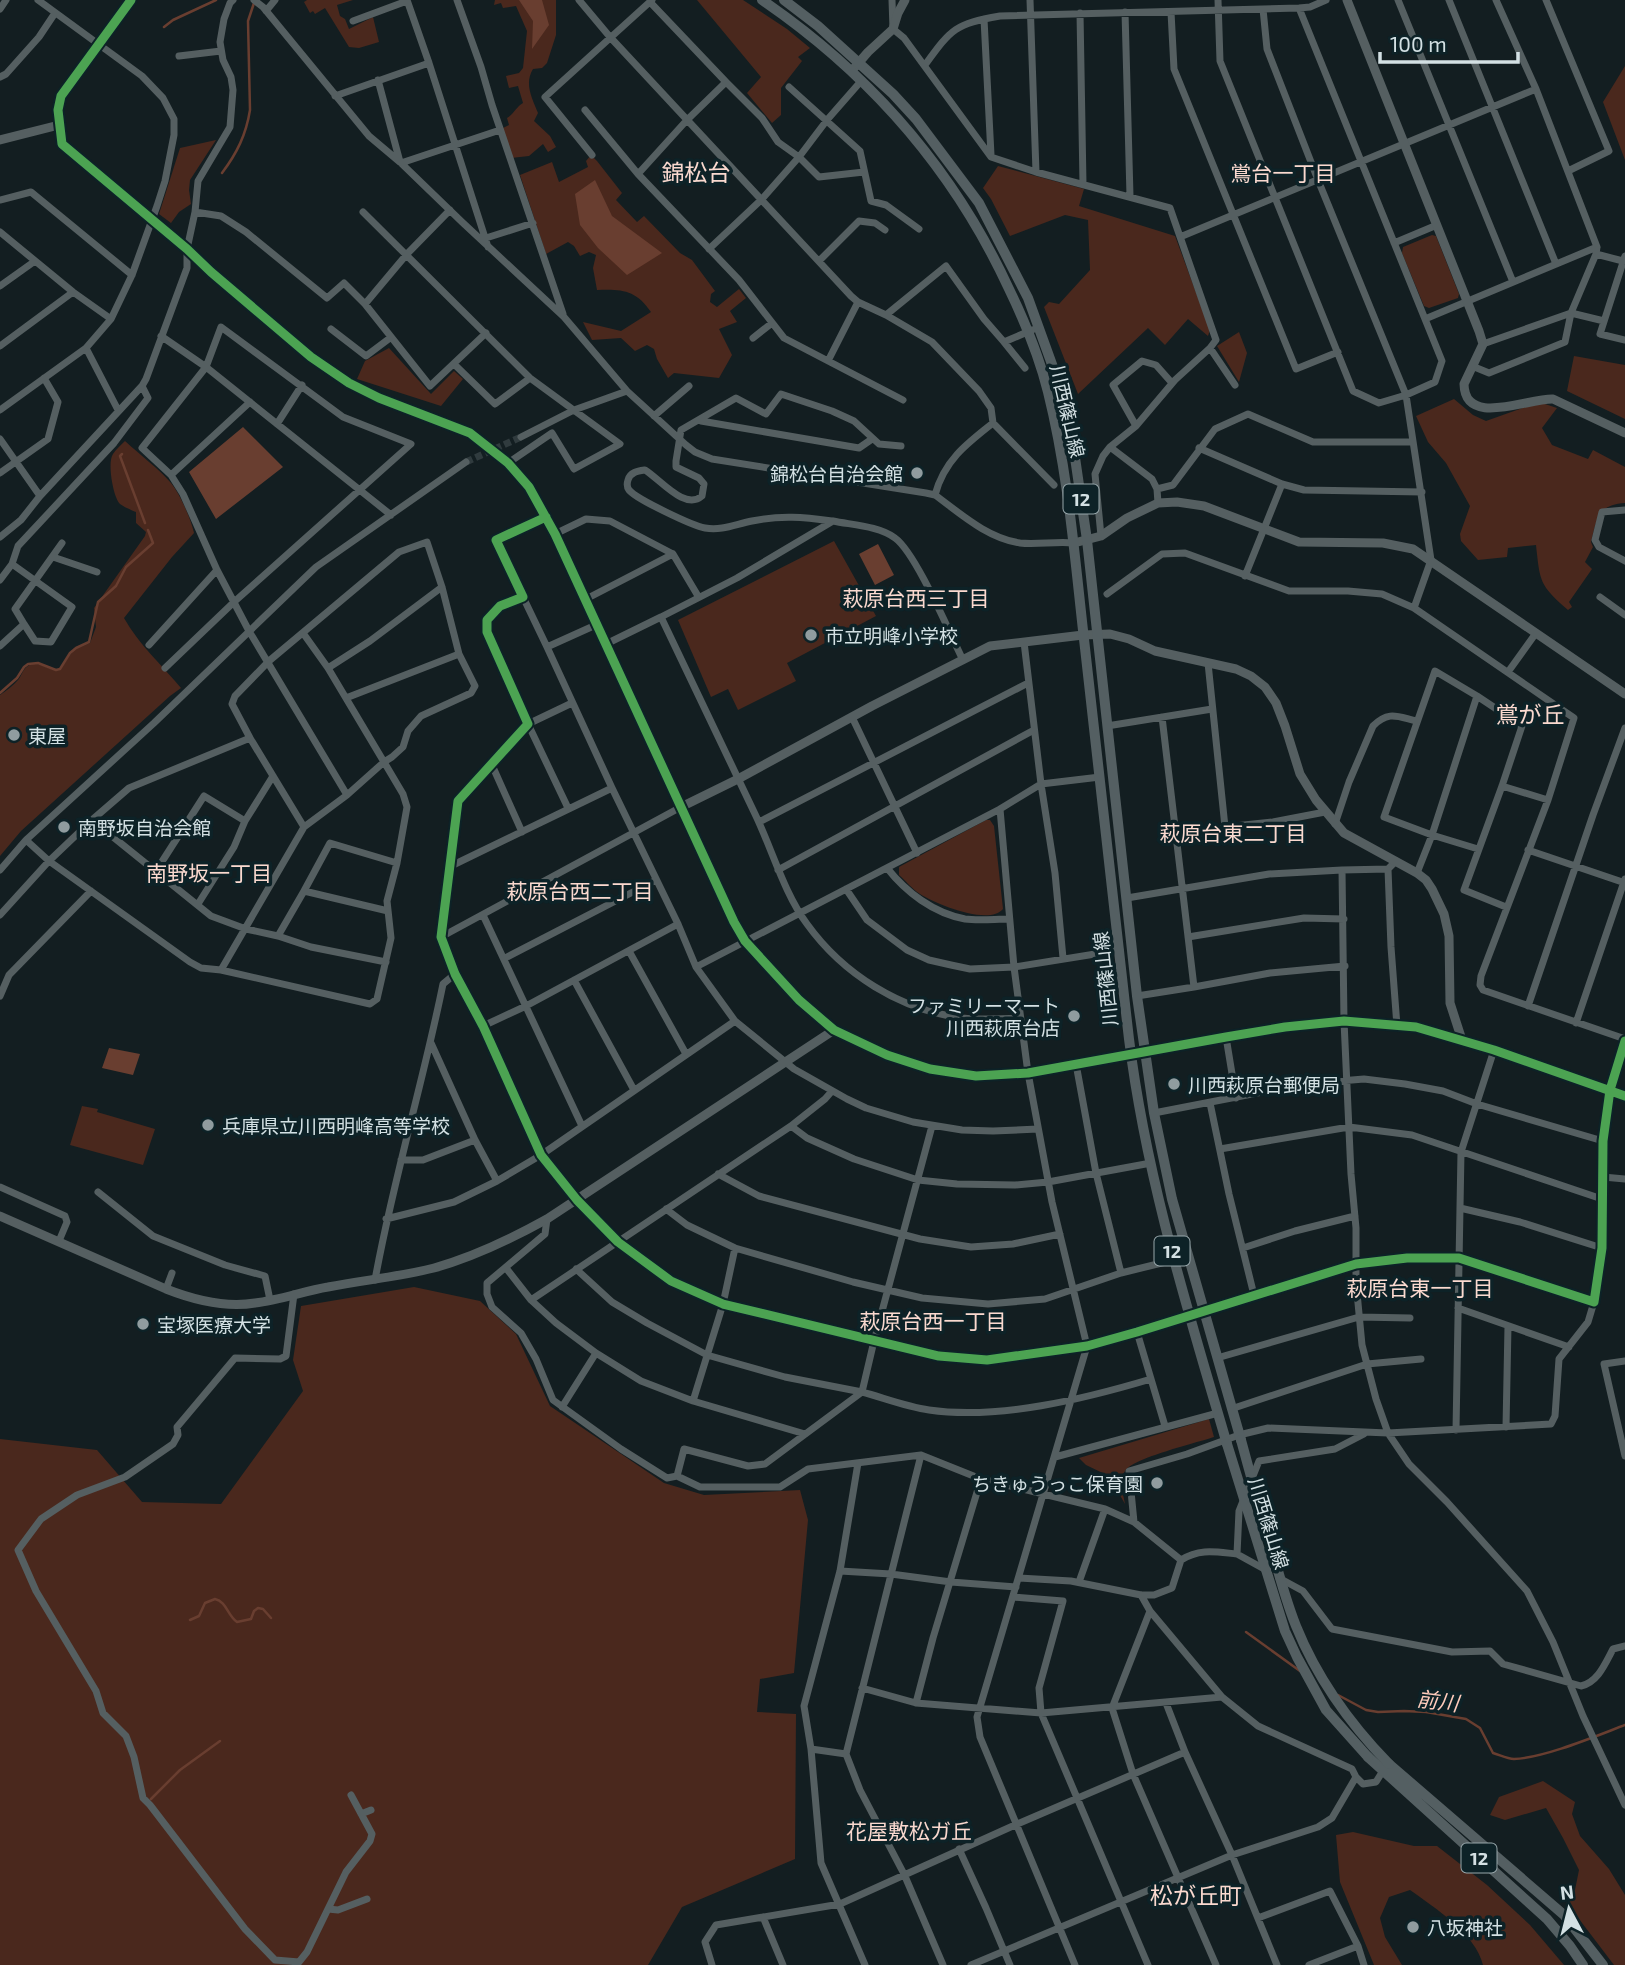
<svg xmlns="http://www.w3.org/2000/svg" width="1625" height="1965" font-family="'Exo 2','Noto Sans JP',sans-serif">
<rect width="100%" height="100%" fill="#131e21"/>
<path fill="#4a281d" d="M307 0H353L337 5 340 16 345 19 349 29 373 17 379 42 359 48 349 47 325 8 315 14 313 11 310 13 304 2Z
M495 0H556V35L547 63 542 68 533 69C524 84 532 98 538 113L534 121 550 136 556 147 548 152 543 144 529 156 511 158 501 129 509 125 507 118C514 114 516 107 523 103L518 86 509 88 506 76 519 73 523 68 527 31 516 6 503 8 501 3 494 5Z
M697 0H743L787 29 810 48 798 57 802 61 781 88V115L772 123 747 93 761 77Z
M1625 66V160L1603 102Z
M216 140 190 180 189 190 191 204 179 212 171 223 159 214 180 148Z
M591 155 597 161 622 193 616 200 637 222 644 216 680 253 692 260 715 291 711 294 710 302 717 307 739 289 746 298 730 311 737 322 719 329 732 355 719 378 674 373 668 378 657 359 654 349 647 345 635 351 621 338 592 340 583 322 621 331 651 312C636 290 622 289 597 290L593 268 596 255 589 252 580 256 574 246 568 242 546 254 520 175 552 162 559 182 588 167 586 161Z
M998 166 1084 189 1079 206 1175 236 1210 330 1208 336 1188 319 1165 345 1148 328 1078 394 1044 307 1049 302 1059 304 1090 270 1088 220 1065 215 1010 236 991 199 983 188Z
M1432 235 1436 236 1459 294 1458 298 1429 308 1424 306 1402 253 1403 247Z
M1239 332 1247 353 1239 382 1217 346Z
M389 348 431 394 454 371 463 379 441 406 357 379 365 361Z
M1574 356 1625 365V419L1567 391Z
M1454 399 1473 415 1486 421 1539 402 1557 408 1542 428 1552 445 1588 459 1593 450 1625 467V503C1598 505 1597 518 1591 542L1593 547 1585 562 1592 569 1569 602 1572 607 1568 610C1539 585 1540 581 1536 545L1508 548 1507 557 1478 560 1461 541 1460 534 1470 506 1446 463 1428 442 1416 416Z
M125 441C140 455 158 468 171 483 180 494 191 519 194 533L172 557 124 618C139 645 162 665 181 688L170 696 21 831 0 856V695C6 691 13 686 18 680 23 674 23 666 33 664 43 663 51 672 60 670L70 655 74 650 90 643 96 627 94 608 145 536 146 532 136 523V512C131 510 124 507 120 504 113 497 107 462 113 454 116 449 121 445 125 441Z
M834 541 876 616 787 663 796 681 738 710 728 689 711 697 678 620Z
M986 820H990L994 826 1003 909C989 926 936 904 920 894 912 889 906 881 899 875V867Z
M82 1106 98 1109 97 1112 155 1129 143 1165 70 1145Z
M414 1287 480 1301 516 1334 550 1406 664 1483 704 1495 800 1490 808 1520 794 1673 760 1679 757 1712 796 1714 795 1859 682 1907 648 1965H0V1439L97 1450 142 1502 221 1504 303 1391 293 1360 301 1306Z
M1209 1419 1214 1437C1196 1443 1133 1458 1125 1471 1119 1480 1123 1494 1125 1504L1109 1476 1086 1465 1079 1458Z
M1543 1781 1575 1802 1572 1814 1580 1836 1609 1869 1625 1895V1965H1614L1560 1894 1575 1890 1579 1870 1563 1838 1546 1808 1505 1820 1490 1815 1499 1797Z
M1353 1832 1414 1846H1437L1487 1885 1530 1925 1564 1965H1483C1475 1933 1436 1909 1410 1890L1389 1897 1380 1918 1385 1937 1402 1965H1374L1340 1882 1336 1835Z"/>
<path fill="#693e30" d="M519 0H542L549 25 532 49 533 21Z
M595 180 612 216 662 253 627 275 598 248 580 225 575 194Z
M243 427 283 467 216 519 189 472Z
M878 544 894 575 875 585 859 554Z
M109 1048 140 1054 133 1075 102 1068Z"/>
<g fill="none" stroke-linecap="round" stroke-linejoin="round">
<path stroke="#693e30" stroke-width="2.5" d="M164 27 173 20 216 0
M222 173C237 153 246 135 250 110L248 21 254 3
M122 454 120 456 145 523
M0 693 17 678 24 667 28 664 38 663 56 670 60 669 70 653 76 648 89 642 98 602 116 586 126 567 153 543 148 530
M190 1620 199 1616 205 1603 215 1599C227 1602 227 1615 237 1622L251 1619 254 1611 258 1608 263 1609 271 1618
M1246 1632 1300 1671
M1338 1695 1366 1710 1378 1712 1404 1711 1426 1712 1466 1719 1480 1728 1493 1753C1500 1755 1507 1759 1514 1759 1544 1758 1596 1736 1625 1725
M151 1799 180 1770 220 1741"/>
<path stroke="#303b3e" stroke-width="7" stroke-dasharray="7 3.5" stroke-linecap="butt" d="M466 462 521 437"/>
<path stroke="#555f61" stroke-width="7" d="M254 0 263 7 369 136 401 163 462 222 564 317 627 391 686 445 695 452 712 459 926 493 935 495C961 514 987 538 1020 543 1037 545 1056 541 1074 543
M407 0 429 63 488 247
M457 0 481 67 492 105 563 314
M579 0 610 37 851 296 858 302 886 315 932 342 979 391 991 408 993 423
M892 0 893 29 904 38 991 157 1036 172 1170 208 1216 340 1210 348 1235 385
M1030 0 1036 172
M1218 0 1220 61 1353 391 1379 403 1406 395 1435 382 1442 361 1299 8
M1398 0 1513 282
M1449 0 1556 264
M1546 0 1609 151 1568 171
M0 9 6 0
M1263 9 1267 49 1318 180 1406 395 1431 560 1414 608
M266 11 275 0
M1125 12 1130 196
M1171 12 1174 69 1296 369 1338 352
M1080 13 1083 184
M984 19 991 155
M353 21 407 1
M179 56 221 51
M925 65C952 28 955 24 1000 16L1299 8 1310 7 1326 0
M0 77 6 74 39 37 55 13
M378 80 400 162
M862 80 827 120 799 157 819 177 864 172
M789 87 860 151 871 201 886 205 919 229
M335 96 429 63
M585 110 638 174 739 280 784 338 903 400
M592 155 545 97 652 0
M401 163 500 130
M638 174 687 120 726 82 650 2
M0 200 31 192 132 275
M195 212 221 216 246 232 327 298 344 283 365 304 430 386 486 333
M363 212 530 378 620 444 574 469 552 433 508 463
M0 232 73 292 111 319
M1180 237 1536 89
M486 238 533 223
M1394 243 1437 225
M709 249 762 199 799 157 778 142 762 118 726 82
M1596 254 1623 261
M1625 256 1600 334 1625 340
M819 261 859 221 875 223 885 230
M0 286 35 261
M365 304 407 254 450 210
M886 315 946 266 984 319 1004 342 1032 330
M1425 319 1597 247
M331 329 366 356 390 338
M161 336 206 367 221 327 343 417 411 444 234 602 165 668
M753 338 772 323
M1004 342 1025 368
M1483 344 1571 313 1596 254 1597 247 1536 89 1496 0
M0 346 73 292
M86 348 118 410
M828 361 858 302
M454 364 495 404 530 378
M1472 366 1489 373 1565 342 1571 313 1604 321
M0 410 86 348 111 319 132 275 157 206 165 181 174 135V119L163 98 142 76 38 0
M654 416 689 386
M701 421 859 448 872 439
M277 424 302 385
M1136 426 1113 385 1142 361 1156 365 1172 383
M521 437 574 410 627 391
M0 439 40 496
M1199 448 1282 484 1304 490 1422 492
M0 473 48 439 58 402 44 378
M171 475 250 402
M1157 489 1152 479 1110 447 1136 426 1175 380 1210 348
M935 495C944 461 966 444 993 423L1054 485
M1158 503 1157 489 1173 485 1215 429 1248 414 1313 442H1412
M1625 510 1602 512 1595 540 1599 547 1625 561
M546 517 496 540 523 597 500 606 487 620V632L528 724 458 801 441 937 455 974 483 1026 541 1155 577 1200 618 1242 671 1281 723 1304 939 1356 987 1360 1087 1346 1137 1332 1356 1264 1407 1258H1459L1594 1302 1602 1248 1603 1141 1610 1090
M832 521C803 517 781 515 752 521 736 524 722 531 705 528 693 526 636 499 629 490 626 486 627 483 628 480 630 472 638 471 645 470 661 480 685 511 702 496L704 484 699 478 676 467V461L681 430 736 398 766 414 781 394 832 411 854 421 879 444 901 446
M555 534 586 519 610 521 673 554 698 596
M1101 536 1095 474 1103 456 1110 447
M0 537 21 520 40 496 142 386 146 379 187 268V249L195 212 198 181 230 127 233 90 231 77 223 60 220 42 224 19 230 3 233 0
M53 557 97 572
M1245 576 1282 484
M0 580 12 564 18 546 114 443 148 398 142 386
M1107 594 1162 554 1185 553 1289 591H1348L1382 594 1414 608 1574 718 1548 800 1481 976 1480 985 1483 990 1625 1039
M523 597 547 647 612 788 678 924 696 967 735 1021 794 1069 847 1099 866 1108 913 1122 962 1130 993 1131 1038 1129
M1600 597 1625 615
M586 599 673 554
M24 624 15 609 62 543
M303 633 328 668 384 762 403 794 407 807 397 863 387 901 391 938 377 999 370 1004 221 970 304 827 347 795 384 762 392 757 403 747 408 731 421 716 471 693 475 686 459 654 442 587 427 542 399 552 269 661 235 696 232 704 250 738 129 788 92 820 211 916 246 929 278 936 311 947 386 962
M1024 642 1041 784 1000 809 1014 967 1028 1073 1052 1202 1087 1346 977 1717 980 1737 1075 1965
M606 644 661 617
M149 645 217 570
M0 646 24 624 35 641 51 642 72 607 12 564
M547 647 598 624
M963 660C950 634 916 553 895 538 879 526 852 525 833 521L737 578 661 617C692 682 723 748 755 814 772 849 784 893 807 924 843 974 900 1010 962 1018 982 1020 1001 1019 1020 1018
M1208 663 1225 827
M328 668 370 641 442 587
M1508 672 1536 633
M346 698 459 654
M852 717 917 853
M1107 726 1212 709
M250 738 304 827
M492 765 522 832
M1502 786 1548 800
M347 795 249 631 217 570 183 494 171 475 142 448 206 367 391 515
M568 808 528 724 572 703
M759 822 1028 683
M1335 824 1349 782 1373 726C1389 710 1398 717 1417 721
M1177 839 1225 827 1273 822 1325 812
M26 840 49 861 190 962 201 968 221 970
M1478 849 1432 835 1384 817 1435 671 1477 696 1522 726 1502 786 1464 890 1506 907
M1528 850 1625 883
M1396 861 1388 869 1342 870 1344 1021 1351 1174 1356 1228V1282L1362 1345 1376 1399 1388 1433 1409 1464 1447 1502 1527 1591 1553 1642 1583 1716 1625 1805
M451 866 612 788
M887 868C906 892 933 913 965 919 979 921 995 919 1009 919
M1388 869 1391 947 1397 1026
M0 870 26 840 154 723 316 567 466 462
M778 870 1034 730
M156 871 204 796 245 821
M1417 873 1432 835 1477 696
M846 889 867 920 907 950 929 960 951 965 970 969 1014 967 1120 950
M1127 898 1269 874 1342 870
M198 904 234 847 245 821 273 776
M388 911 304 891 330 843 397 863
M0 915 49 861 92 820
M483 915 582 1126
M278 936 304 891
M441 937 681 807
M1188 937 1304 918 1344 919
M629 951 686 1054
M505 958 656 880
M1063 958 1055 873 1041 784 1100 777
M696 967 1000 809
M574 980 634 1090
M1194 987 1270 973 1345 966
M0 996 9 975 91 891
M1137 996 1194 987 1162 717
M1528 1006 1593 815 1625 728
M1576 1023 1625 879
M483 1026 526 1006 678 924
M1226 1037 1236 1098
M431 1043 475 1140 497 1181
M1076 1064 1096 1173 1121 1273 1174 1260
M1210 1103 1229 1194 1254 1295
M1154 1113 1304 1084 1364 1079 1405 1084 1443 1091 1477 1104 1603 1141
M791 1126 807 1138 854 1159 918 1180 957 1184 1015 1185 1048 1182 1151 1163
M1220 1149 1349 1127 1412 1135 1602 1199
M401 1160H423L475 1140
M718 1174 759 1196 920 1239 971 1247 1013 1244 1060 1234
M1603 1177 1625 1179
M0 1187 65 1216 67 1222 59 1241
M98 1192 153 1236 225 1265 265 1276 270 1300
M1460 1208 1520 1222 1602 1248
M666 1209 687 1225 735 1248 853 1282 922 1298 988 1304 1045 1299 1121 1273
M386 1219 454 1202 497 1181 541 1155 735 1021
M547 1219 545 1234 487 1283V1294L492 1307 521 1333 536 1359 553 1400 621 1449 667 1478 677 1476 684 1449 748 1466 765 1464 862 1392C884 1398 907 1407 929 1410 999 1420 1084 1399 1151 1379
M1243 1248 1295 1231 1355 1216
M506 1268 531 1300 556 1323 596 1353 641 1381 693 1401 805 1434
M576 1269 612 1302 647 1323 707 1355 785 1377 862 1392 874 1341 932 1126
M375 1280C393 1180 423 1083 443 984L455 974
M166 1289 172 1273
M294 1294 286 1356 280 1359 235 1358 177 1427 178 1435 173 1444 125 1477 77 1495 41 1519 18 1550 36 1591 96 1691 103 1713 126 1736 134 1757 143 1798 150 1805 245 1929 275 1960 299 1962 307 1952 346 1872 370 1841 372 1834 351 1795
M531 1300 791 1126 825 1099 832 1091
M1458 1308 1569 1347
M1137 1332 1165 1426
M1217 1358 1359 1317 1410 1318
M1625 1361 1604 1364 1625 1456
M693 1401 723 1304 735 1248
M562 1407 596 1353
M1231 1409 1367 1364 1421 1359
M1506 1427 1508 1326
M1456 1430 1461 1152 1494 1050
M921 1455 846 1754 860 1790 904 1874 943 1965
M1055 1457 1218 1413
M677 1476 700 1487H780L808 1469 921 1455 981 1479 1105 1509 1079 1582
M1105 1509 1134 1522
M1181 1560C1200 1548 1216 1552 1237 1554
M1266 1570 1237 1554 1239 1511 1259 1461 1335 1449 1364 1434
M840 1571 891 1574 951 1582 1016 1587
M1019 1578 1071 1581 1141 1595H1154L1172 1588 1181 1560 1134 1522 1129 1471 1187 1454 1239 1435 1268 1428 1388 1433 1551 1424 1555 1416 1559 1359 1588 1322 1594 1302
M1279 1578 1303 1591 1332 1629 1452 1652 1490 1651 1503 1664 1581 1686C1598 1682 1605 1664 1613 1649L1625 1646
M1141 1595 1150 1611 1222 1697
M1013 1597 1063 1601 1039 1688 1041 1713 1148 1965
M1150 1611 1112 1708 1133 1774 1216 1965
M862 1688 916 1703 1041 1713 1222 1697 1258 1726 1352 1769 1356 1777 1363 1784 1376 1782 1384 1769
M916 1703 933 1638 981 1479
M1166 1703 1185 1752 1232 1855 1277 1965
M811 1749 821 1863 865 1965
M846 1754 811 1749 804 1706 840 1571 858 1463
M361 1814 371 1810
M959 1849 986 1908 1010 1965
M328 1909 338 1910 367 1899
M763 1917 783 1965
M1258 1918 1330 1891 1358 1946
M712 1965 705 1942 716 1925 840 1904 1015 1825 1185 1752
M971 1965 1232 1855 1318 1827 1332 1818 1356 1777
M1309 1965 1358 1946 1364 1965"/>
<path stroke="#555f61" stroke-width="9" d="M131 0 61 96 58 110 62 144 187 249 211 272 311 357 349 383 379 398 470 433 508 463 529 487 555 534 734 922 745 941 799 1000 834 1030 887 1055 930 1069 976 1076 1028 1073 1226 1037 1285 1027 1344 1021 1416 1027 1494 1050 1625 1096
M1347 0 1479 331 1483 344 1464 384C1465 428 1528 398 1553 399L1625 433
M855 67 868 52 893 29 898 13 905 0
M0 140 59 125
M1074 543 1101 536 1127 518 1158 503 1177 502 1204 506 1299 542 1383 543 1413 549 1625 694
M681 807 738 779 872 706 990 646 1083 635 1110 634 1129 639 1155 651 1236 669 1251 676 1265 687 1276 703 1285 726 1300 774 1316 800 1344 833 1417 873 1426 880 1432 889 1444 914 1449 936 1450 1003 1462 1040
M1610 1090 1625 1041
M0 1216 166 1289C194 1300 225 1308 255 1303 280 1300 304 1291 328 1287 363 1280 399 1277 434 1268 474 1257 511 1239 547 1219L834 1030"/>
<path stroke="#545f62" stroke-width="10" d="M762 0C870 74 954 170 1009 289 1025 322 1039 356 1048 392 1069 476 1075 562 1085 648 1100 779 1114 909 1129 1039 1146 1177 1188 1311 1227 1444
M784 0 818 26 893 94 916 119 979 203 1028 298 1058 381 1072 437 1087 540 1137 996 1154 1113 1172 1199 1241 1440
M1368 1757 1547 1919 1570 1946 1583 1965
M1389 1764 1564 1915 1603 1965"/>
<path stroke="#545f62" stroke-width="10" d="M1241 1440C1251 1477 1261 1513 1272 1549 1279 1575 1286 1601 1296 1626 1317 1678 1350 1724 1389 1764
M1227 1444 1285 1631 1297 1657 1326 1710 1368 1757"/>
<defs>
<path id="cycleway" d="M131 0 61 96 58 110 62 144 187 249 211 272 311 357 349 383 379 398 470 433 508 463 529 487 555 534 734 922 745 941 799 1000 834 1030 887 1055 930 1069 976 1076 1028 1073 1226 1037 1285 1027 1344 1021 1416 1027 1494 1050 1625 1096
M546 517 496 540 523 597 500 606 487 620V632L528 724 458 801 441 937 455 974 483 1026 541 1155 577 1200 618 1242 671 1281 723 1304 939 1356 987 1360 1087 1346 1137 1332 1356 1264 1407 1258H1459L1594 1302 1602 1248 1603 1141 1610 1090 1625 1041"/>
</defs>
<use href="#cycleway" stroke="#0d2227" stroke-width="13"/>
<use href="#cycleway" stroke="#4ca352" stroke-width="9"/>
</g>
<g fill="#909c9f" stroke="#0d2227" stroke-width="2.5">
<circle cx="917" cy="473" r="7"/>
<circle cx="811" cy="635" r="7"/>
<circle cx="14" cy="735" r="7"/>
<circle cx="64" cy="827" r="7"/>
<circle cx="1074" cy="1016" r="7"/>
<circle cx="1174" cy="1084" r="7"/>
<circle cx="208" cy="1125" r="7"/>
<circle cx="143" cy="1324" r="7"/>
<circle cx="1157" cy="1483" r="7"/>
<circle cx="1413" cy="1927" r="7"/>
</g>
<g text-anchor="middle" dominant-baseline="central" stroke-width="7" stroke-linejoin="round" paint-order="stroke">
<g fill="#0d2227" stroke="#98a7ab" stroke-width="2">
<rect x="1063.5" y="484.5" width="35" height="29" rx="5"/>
<rect x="1154.5" y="1236.5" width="35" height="29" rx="5"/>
<rect x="1461.5" y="1843.5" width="35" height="29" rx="5"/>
</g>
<g font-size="18" font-weight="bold" fill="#d3e0e3">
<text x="1081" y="499">12</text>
<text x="1172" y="1251">12</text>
<text x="1479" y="1858">12</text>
</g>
<g font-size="19" fill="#d3e0e3" stroke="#0d2227">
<text transform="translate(1068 411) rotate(77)">川西篠山線</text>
<text transform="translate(1105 979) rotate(-96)">川西篠山線</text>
<text transform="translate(1269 1523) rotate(73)">川西篠山線</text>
</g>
<g font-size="19" fill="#d3e0e3" stroke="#0d2227" text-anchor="start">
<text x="903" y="473" text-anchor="end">錦松台自治会館</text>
<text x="825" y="635">市立明峰小学校</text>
<text x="28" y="735">東屋</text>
<text x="78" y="827">南野坂自治会館</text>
<text x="1060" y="1005" text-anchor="end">ファミリーマート<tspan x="1060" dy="22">川西萩原台店</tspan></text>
<text x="1188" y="1084">川西萩原台郵便局</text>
<text x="222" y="1125">兵庫県立川西明峰高等学校</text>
<text x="157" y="1324">宝塚医療大学</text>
<text x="1143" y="1483" text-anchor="end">ちきゅうっこ保育園</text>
<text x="1427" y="1927">八坂神社</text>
</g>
<g font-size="21" fill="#fad9cf" stroke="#0d2227">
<text x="1283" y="172">鴬台一丁目</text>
<text x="916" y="597">萩原台西三丁目</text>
<text x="1233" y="832">萩原台東二丁目</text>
<text x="209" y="872">南野坂一丁目</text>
<text x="580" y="890">萩原台西二丁目</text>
<text x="1420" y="1287">萩原台東一丁目</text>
<text x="933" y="1320">萩原台西一丁目</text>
<text x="909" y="1830">花屋敷松ガ丘</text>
</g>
<g font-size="21" font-style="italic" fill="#ffccbc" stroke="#0d2227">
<text transform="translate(1438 1700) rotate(7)">前川</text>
</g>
<g font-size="23" fill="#fad9cf" stroke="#0d2227">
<text x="696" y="172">錦松台</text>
<text x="1530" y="714">鴬が丘</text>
<text x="1196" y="1895">松が丘町</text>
</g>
</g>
<g transform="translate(1569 1909) rotate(353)" stroke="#0d2227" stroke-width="5" paint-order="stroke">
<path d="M0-5L12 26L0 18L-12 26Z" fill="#d3e0e3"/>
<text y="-10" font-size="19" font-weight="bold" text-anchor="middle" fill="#d3e0e3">N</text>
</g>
<path d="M1380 52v10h138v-10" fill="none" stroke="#d3e0e3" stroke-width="3.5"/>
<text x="1390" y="52" font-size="21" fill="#d3e0e3" stroke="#0d2227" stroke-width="5" paint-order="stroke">100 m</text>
</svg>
